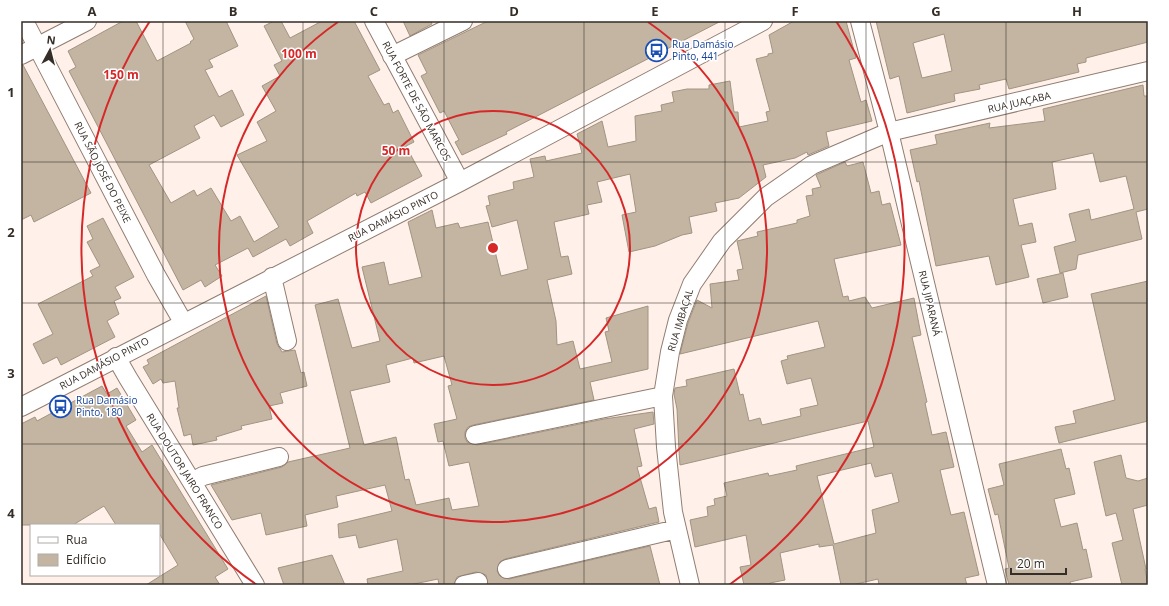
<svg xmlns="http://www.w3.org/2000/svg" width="1169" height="606" font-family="'Open Sans',sans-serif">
<rect width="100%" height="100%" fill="#fff1e9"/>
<path fill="#c3b5a2" stroke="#a19481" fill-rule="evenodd" d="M123 21H136L157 61 191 43 190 42 194 39 185 21H226L238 46 209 60 213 67 205 70 219 97 232 90 244 115 221 127 214 115 194 126 200 138 149 165 171 203 194 190 197 196 211 188 231 221 240 216 254 242 279 227 237 155 267 141 257 122 276 111 262 86 280 76 274 65 282 61 264 26 274 21H281L290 38 322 21H354L380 70 368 76 384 105 389 103 393 113 398 110 414 142 406 146 422 176 371 203 365 192 357 196 356 193 307 221 313 233 290 246 286 239 253 257 248 248 215 265 222 276 205 287 201 280 183 290 69 71 76 67 68 51Z
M403 21H431L432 24 410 36Z
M488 21H721L545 112 506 132 507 134 462 155 455 142 459 140 444 111 440 113 421 76 427 73 418 55Z
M794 21H846L856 58 849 60 861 102 866 100 872 121 826 132 829 146 808 155 807 152 795 158 763 165 766 177 739 198 715 203 717 211 689 217 692 233 682 235 655 246 629 252 622 215 636 212 630 174 597 182 602 202 587 205 589 214 554 222 561 257 568 256 572 274 547 280 556 321 557 345 573 341 580 369 612 362 605 332 609 331 606 318 648 306V369L590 382 594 400 473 425 468 427 465 432V438L467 442 477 445 604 419 653 412 654 424 634 429 642 466 637 467 649 509 656 507 659 522 505 559 500 562 497 571 500 576 509 579 650 546 660 585H488L486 575 476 572 457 577 454 585H439L438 579 409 585H368L367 579 403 571 397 539 359 548 356 535 339 538 338 524 392 511 385 485 336 496 338 507 305 515 307 526 266 535 261 513 232 520 211 485 282 467 288 462 350 448 315 305 338 299 352 348 380 341 362 267 384 262 389 285 422 277 408 222 432 210 436 228 458 223 460 228 488 222 501 276 528 269 517 220 492 227 486 206 490 205 488 196 514 189 513 182 534 177 530 159 545 156 546 161 582 153 577 134 602 121 608 147 636 141 635 116 662 111 661 105 674 102 672 92 687 89H709V85L730 81 734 112H738L739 127 768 121 766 112 770 111 756 59 768 56V54L773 53 769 35ZM444 356 452 385 448 386 457 419 434 424 438 442 443 441 449 466 469 462 479 506 452 510 449 498 416 505 409 479 405 480 396 437 364 445 350 391 390 382 386 365 413 358 414 363Z
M876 21H1148V42L1086 58V62L1077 64 1079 72 1009 89 1006 79 979 85 980 89 954 94 955 101 907 113 899 76 890 79ZM944 34 952 71 922 78 913 43Z
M21 65H23L91 193 34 222 31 215 21 220Z
M1143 85 1144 96H1148V209L1136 212 1142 239 1078 255 1076 269 1060 273 1054 247 1076 241 1069 214 1089 209 1091 220 1134 209 1126 176 1100 182 1093 153 1052 162 1056 189 1013 199 1019 226 1032 223 1036 242 1021 245 1029 277 996 285 989 256 936 266 919 181 917 182 910 150 937 144 935 135 990 123 989 128 1045 121 1043 109Z
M845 162 847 166 863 162 871 193 879 191 882 205 890 203 901 245 834 259 843 297 848 296 849 301 865 297 872 308 914 298 921 335 912 337 927 402 925 403 932 435 946 432 954 467 940 470 946 495 951 515 964 512 979 575 965 578 967 585H879L878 579 852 585H841L833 545 819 547V544L780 553 785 580 770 583V585H744L740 567 751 565 746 535 695 547 690 520 708 516 707 507 715 505 714 499 727 496 724 483 768 473 769 476 797 470 796 466 874 447 868 421 680 465 679 451 677 409 674 394 675 388 687 386 686 380 734 369 740 395 743 394 749 421 760 418 762 425 801 416 800 409 818 405 811 378 787 384 781 361 788 359 787 356 825 347 818 321 680 354 688 323 697 300 712 308 710 284 739 280 737 270 743 269 737 241 758 236 757 232 797 223V220L810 216 806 196 813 195 812 189 821 187 816 175ZM871 463 875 477 892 473 899 502 872 510 876 533 834 544 817 476Z
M103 218 134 277 115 287 121 298 114 301 119 314 107 321 115 337 61 365 57 357 43 364 33 344 53 334 38 304 93 276 90 271 100 266 87 242 93 239 87 226Z
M1063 273 1068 297 1043 303 1037 279Z
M1148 281V421L1059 443 1055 427 1076 423 1073 411 1115 400 1091 294Z
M266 296 277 344 282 352 295 350 301 373 304 372 307 386 280 393 283 403 269 406 272 419 241 426 242 429 216 437 217 440 193 445 191 434 184 436 177 408H179L175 381 163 383 161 379 153 384 143 367 149 364 147 360Z
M102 386 107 394 117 388 136 420 126 426 142 452 152 445 228 569 215 577 220 585H146L178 565 159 533V525H116L104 506 73 525H21V424L35 417 37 421Z
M1061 449 1066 469 1069 468 1075 494 1054 499 1061 527 1077 523 1083 550 1086 549 1092 577 1070 582 1071 585H1009L1005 569 1009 568 998 514 995 515 988 489 1004 485 999 464Z
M1121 455 1126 478 1138 481 1148 478V505L1133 509 1146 569H1145L1148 585H1122L1112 543 1123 540 1116 513 1106 516 1094 462Z
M332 555 345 585H284L278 568Z"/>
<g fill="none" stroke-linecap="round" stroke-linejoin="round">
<defs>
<path id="minor" d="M24 21 156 275 183 322
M374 21 460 182
M860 21 889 132 997 585
M21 55 87 21
M392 56 463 21
M272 277 287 341
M116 357 128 378 255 585
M21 407 460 182 763 21
M475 435 663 396
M192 482 203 476 279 457
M507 569 677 529
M464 585 478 582
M690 585 673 512 666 447 663 396 670 352 678 320 692 284 722 241 766 197 812 165 889 132 1148 71"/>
</defs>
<use href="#minor" stroke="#917d71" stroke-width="20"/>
<use href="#minor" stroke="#fff" stroke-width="18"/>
</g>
<path fill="none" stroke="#352d27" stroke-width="1" stroke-opacity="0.55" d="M163 21V585M303 21V585M444 21V585M584 21V585M725 21V585M866 21V585M1006 21V585M21 162H1148M21 303H1148M21 444H1148"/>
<g fill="none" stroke="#d62828" stroke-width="2">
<circle cx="493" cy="248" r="137"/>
<path d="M648 22A274 274 0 1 1 338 22"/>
<path d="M257 585A411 411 0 0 1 150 21M836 21A411 411 0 0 1 729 585"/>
</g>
<defs>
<symbol id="bus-ring" viewBox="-11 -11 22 22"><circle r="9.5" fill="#fff" stroke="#1a4fb4" stroke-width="1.5"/><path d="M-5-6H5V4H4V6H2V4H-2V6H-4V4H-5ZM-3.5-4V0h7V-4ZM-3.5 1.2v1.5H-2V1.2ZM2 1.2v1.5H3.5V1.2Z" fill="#1a4fb4"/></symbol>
</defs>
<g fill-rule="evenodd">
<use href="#bus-ring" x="644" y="38" width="25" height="25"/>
<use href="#bus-ring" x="48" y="394" width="25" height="25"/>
</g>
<g text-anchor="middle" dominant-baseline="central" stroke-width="3" stroke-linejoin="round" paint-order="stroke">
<g font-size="10" fill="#164399" stroke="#fff" text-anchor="start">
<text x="672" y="44">Rua Damásio<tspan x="672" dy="12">Pinto, 441</tspan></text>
<text x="76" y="400">Rua Damásio<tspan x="76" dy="12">Pinto, 180</tspan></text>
</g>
<g font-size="10" fill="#352d27" stroke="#fff">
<text transform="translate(417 101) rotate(62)">RUA FORTE DE SÃO MARCOS</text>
<text transform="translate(1019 102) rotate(-13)">RUA JUAÇABA</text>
<text transform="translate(103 172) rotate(63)">RUA SÃO JOSÉ DO PEIXE</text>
<text transform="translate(393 216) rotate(-27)">RUA DAMÁSIO PINTO</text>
<text transform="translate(930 303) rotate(77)">RUA JIPARANÁ</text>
<text transform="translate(680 320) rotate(-73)">RUA IMBAÇAL</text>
<text transform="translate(104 363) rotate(-28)">RUA DAMÁSIO PINTO</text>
<text transform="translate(185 471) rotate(58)">RUA DOUTOR JAIRO FRANCO</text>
</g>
</g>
<circle cx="493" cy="248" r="6" fill="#d62828" stroke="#fff" stroke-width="2"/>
<g font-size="12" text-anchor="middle" font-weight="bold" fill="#d62828" stroke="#fff" stroke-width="3" stroke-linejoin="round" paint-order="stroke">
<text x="299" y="58">100 m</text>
<text x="121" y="79">150 m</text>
<text x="396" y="155">50 m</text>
</g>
<rect width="1169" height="606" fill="none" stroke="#ffffff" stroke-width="44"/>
<rect x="30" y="524" width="130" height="52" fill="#ffffff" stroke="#aeaba9"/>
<rect x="38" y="537" width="20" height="6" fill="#ffffff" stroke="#aeaba9"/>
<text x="66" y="544" font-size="12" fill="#352d27">Rua</text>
<rect x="38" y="554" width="20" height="12" fill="#c3b5a2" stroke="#aeaba9"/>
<text x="66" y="564" font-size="12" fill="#352d27">Edifício</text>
<g transform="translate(50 50) rotate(7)" stroke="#ffffff" stroke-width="3" paint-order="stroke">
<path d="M0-3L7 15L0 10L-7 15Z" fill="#352d27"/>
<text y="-6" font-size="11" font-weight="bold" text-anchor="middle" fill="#352d27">N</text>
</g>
<path d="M1011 568v6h55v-6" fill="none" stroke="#352d27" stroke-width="2"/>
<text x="1017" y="568" font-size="12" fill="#352d27" stroke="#ffffff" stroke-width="3" paint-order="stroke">20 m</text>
<rect x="22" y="22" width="1125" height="562" fill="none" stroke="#352d27" stroke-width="1.5"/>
<g font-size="13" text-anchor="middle" font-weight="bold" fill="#352d27">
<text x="92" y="16">A</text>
<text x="233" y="16">B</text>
<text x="374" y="16">C</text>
<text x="514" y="16">D</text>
<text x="655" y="16">E</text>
<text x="795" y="16">F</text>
<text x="936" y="16">G</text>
<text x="1077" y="16">H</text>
<text x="11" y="97">1</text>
<text x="11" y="237">2</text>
<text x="11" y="378">3</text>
<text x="11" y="518">4</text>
</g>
</svg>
